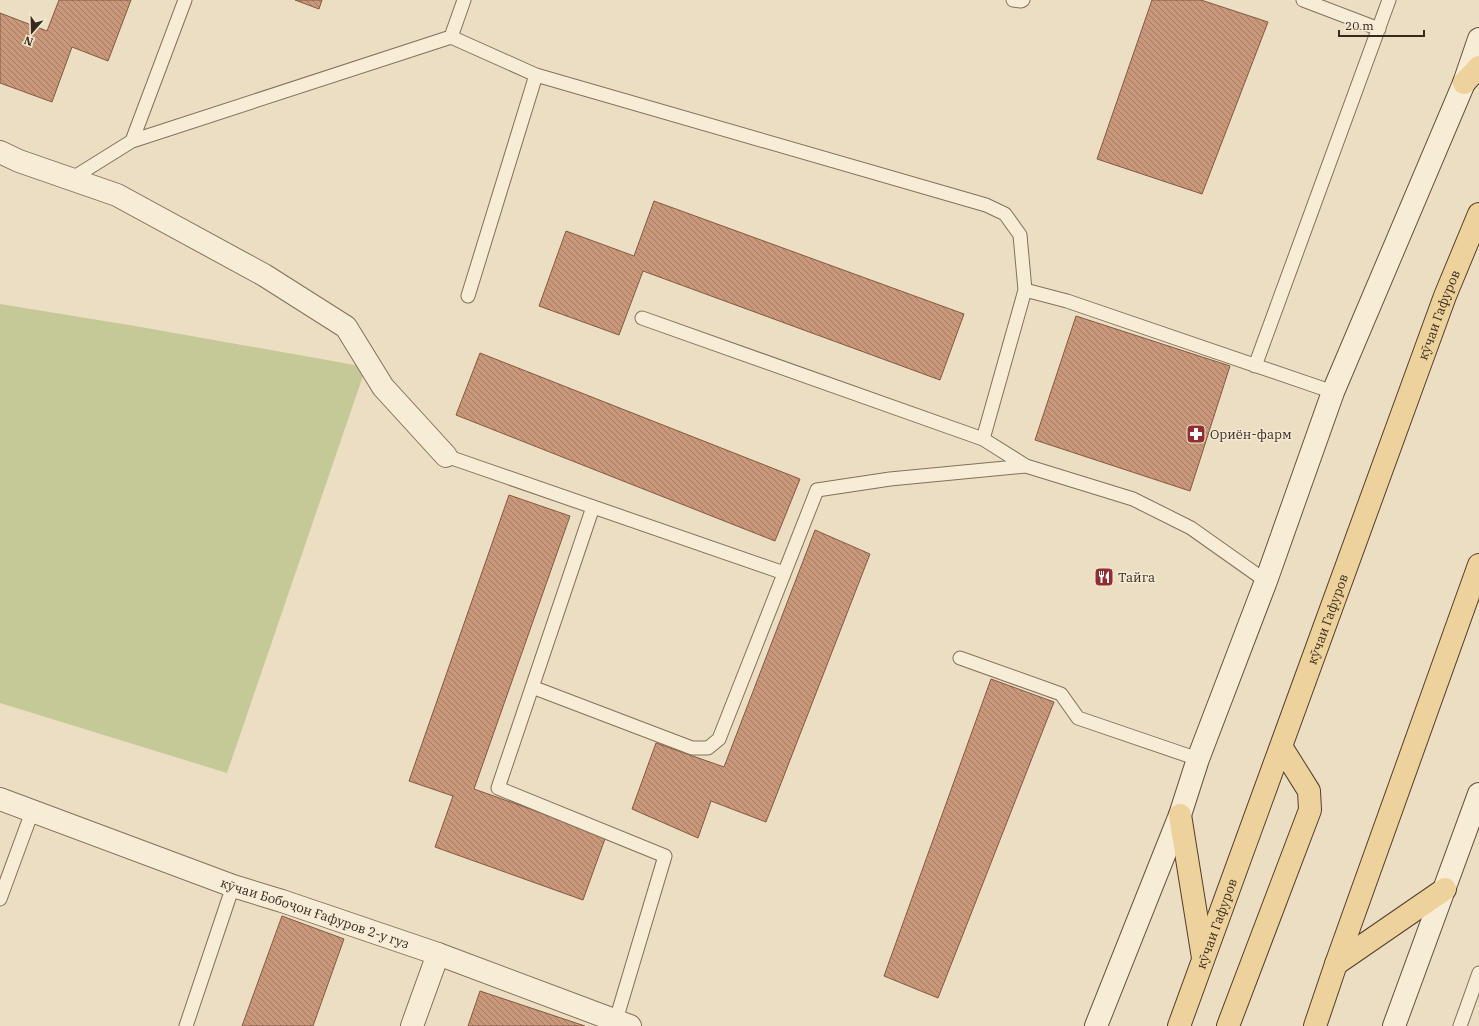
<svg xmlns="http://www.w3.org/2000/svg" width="1479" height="1026" font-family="'IBM Plex Serif',serif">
<defs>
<pattern id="building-back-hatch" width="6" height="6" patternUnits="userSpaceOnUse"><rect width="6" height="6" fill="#c9987a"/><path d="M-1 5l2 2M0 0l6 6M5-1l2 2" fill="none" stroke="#a47c63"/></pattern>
</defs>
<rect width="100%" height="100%" fill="#ecdec3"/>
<path fill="#c5c997" d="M0 304 135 326 366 367 227 773 0 703Z"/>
<path fill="url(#building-back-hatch)" stroke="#835941" d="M59 0H131L108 61 72 47 52 102 0 83V13L47 31Z
M295 0H322L319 9Z
M1152 0H1201L1268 22 1202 194 1097 159Z
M654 201 964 314 940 380 643 271 619 335 539 306 566 231 634 256Z
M1076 316 1230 366 1190 491 1035 440Z
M480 353 800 479 775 541 456 415Z
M509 495 570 516 474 789 606 836 583 900 435 847 453 796 409 781Z
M815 530 870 554 766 822 711 801 698 838 632 809 656 743 724 767Z
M991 679 1054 702 938 998 884 976Z
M282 916 344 939 313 1026H242Z
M480 991 585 1026H468Z"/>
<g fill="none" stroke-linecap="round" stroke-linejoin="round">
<defs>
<path id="lane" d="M464 0 451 37 536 75 986 205 1005 214 1020 235 1025 290 983 439 1026 466
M1013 0 1021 1 1023 0
M1303 0 1379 29
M132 141 185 0
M71 179 132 141 451 37
M1025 290 1067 301 1333 392
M468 296 536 75
M642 318 983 439
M1255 366 1389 0
M446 456 784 573
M593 507 498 788 665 856 616 1020
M960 658 1061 694 1078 718 1198 759
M532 687 692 748H708L719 739 817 490 890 479 1026 466 1133 499 1191 528 1266 581
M0 899 32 812
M186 1026 233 886
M1460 1026 1479 973"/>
<g id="street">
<path d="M0 152 19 161 117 195 264 275 346 327 383 387 446 456"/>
<path id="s1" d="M0 799 233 886 282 901 438 954 630 1026"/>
<path d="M412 1026 438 954"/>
</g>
<path id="secondary" d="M1096 1026 1180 815 1198 759 1266 581 1333 392 1464 83 1479 39
M1394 1026 1479 794"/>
<g id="primary">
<path d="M1464 83 1479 67"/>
<path d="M1180 815 1203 958"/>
<path d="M1336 964 1445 889"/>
<path id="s2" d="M1179 1026 1445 296 1479 214"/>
<path d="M1228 1026 1310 810 1309 791 1282 748"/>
<path d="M1315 1026 1336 964 1479 565"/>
</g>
</defs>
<use href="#lane" stroke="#85705a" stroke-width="15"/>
<use href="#street" stroke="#85705a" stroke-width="24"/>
<use href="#secondary" stroke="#67513e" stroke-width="24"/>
<use href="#primary" stroke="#533e2e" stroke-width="24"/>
<use href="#lane" stroke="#f7ecd5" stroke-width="13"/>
<use href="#street" stroke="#f7ecd5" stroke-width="22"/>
<use href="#secondary" stroke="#f7ecd5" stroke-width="22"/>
<use href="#primary" stroke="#eed29c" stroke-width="22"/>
</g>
<defs>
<symbol id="pharmacy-square" viewBox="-11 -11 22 22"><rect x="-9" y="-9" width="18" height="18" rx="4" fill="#922d31" stroke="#f4e9d2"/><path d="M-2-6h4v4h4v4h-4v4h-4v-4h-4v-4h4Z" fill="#fff"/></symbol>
<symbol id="restaurant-square" viewBox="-11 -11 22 22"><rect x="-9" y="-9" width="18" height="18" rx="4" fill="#922d31" stroke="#f4e9d2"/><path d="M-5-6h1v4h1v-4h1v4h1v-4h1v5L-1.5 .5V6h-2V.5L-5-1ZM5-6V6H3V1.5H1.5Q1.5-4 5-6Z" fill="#fff"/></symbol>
</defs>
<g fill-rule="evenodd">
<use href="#pharmacy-square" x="1185" y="423" width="22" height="22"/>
<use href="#restaurant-square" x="1093" y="566" width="22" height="22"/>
</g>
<g text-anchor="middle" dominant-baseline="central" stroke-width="3" stroke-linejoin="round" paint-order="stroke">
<g font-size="13" fill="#36291e" stroke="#f4e9d2">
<text stroke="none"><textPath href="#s2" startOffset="757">кӯчаи Гафуров</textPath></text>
<text stroke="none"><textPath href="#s2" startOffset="433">кӯчаи Гафуров</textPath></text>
<text stroke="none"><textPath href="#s1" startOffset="335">кӯчаи Бобоҷон Ғафуров 2-у гуз</textPath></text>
<text stroke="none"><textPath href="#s2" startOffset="109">кӯчаи Гафуров</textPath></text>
</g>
<g font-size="13" fill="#36291e" stroke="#f4e9d2" text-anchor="start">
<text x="1210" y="434">Ориён-фарм</text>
<text x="1118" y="577">Тайга</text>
</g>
</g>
<g transform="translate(32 32) rotate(200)" stroke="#f4e9d2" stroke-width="3" paint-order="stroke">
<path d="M0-3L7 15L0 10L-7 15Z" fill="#36291e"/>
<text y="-6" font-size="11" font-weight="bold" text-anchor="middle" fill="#36291e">N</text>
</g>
<path d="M1339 30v6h85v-6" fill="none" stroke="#36291e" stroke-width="2"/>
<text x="1345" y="30" font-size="12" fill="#36291e" stroke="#f4e9d2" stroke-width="3" paint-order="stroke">20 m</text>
</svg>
